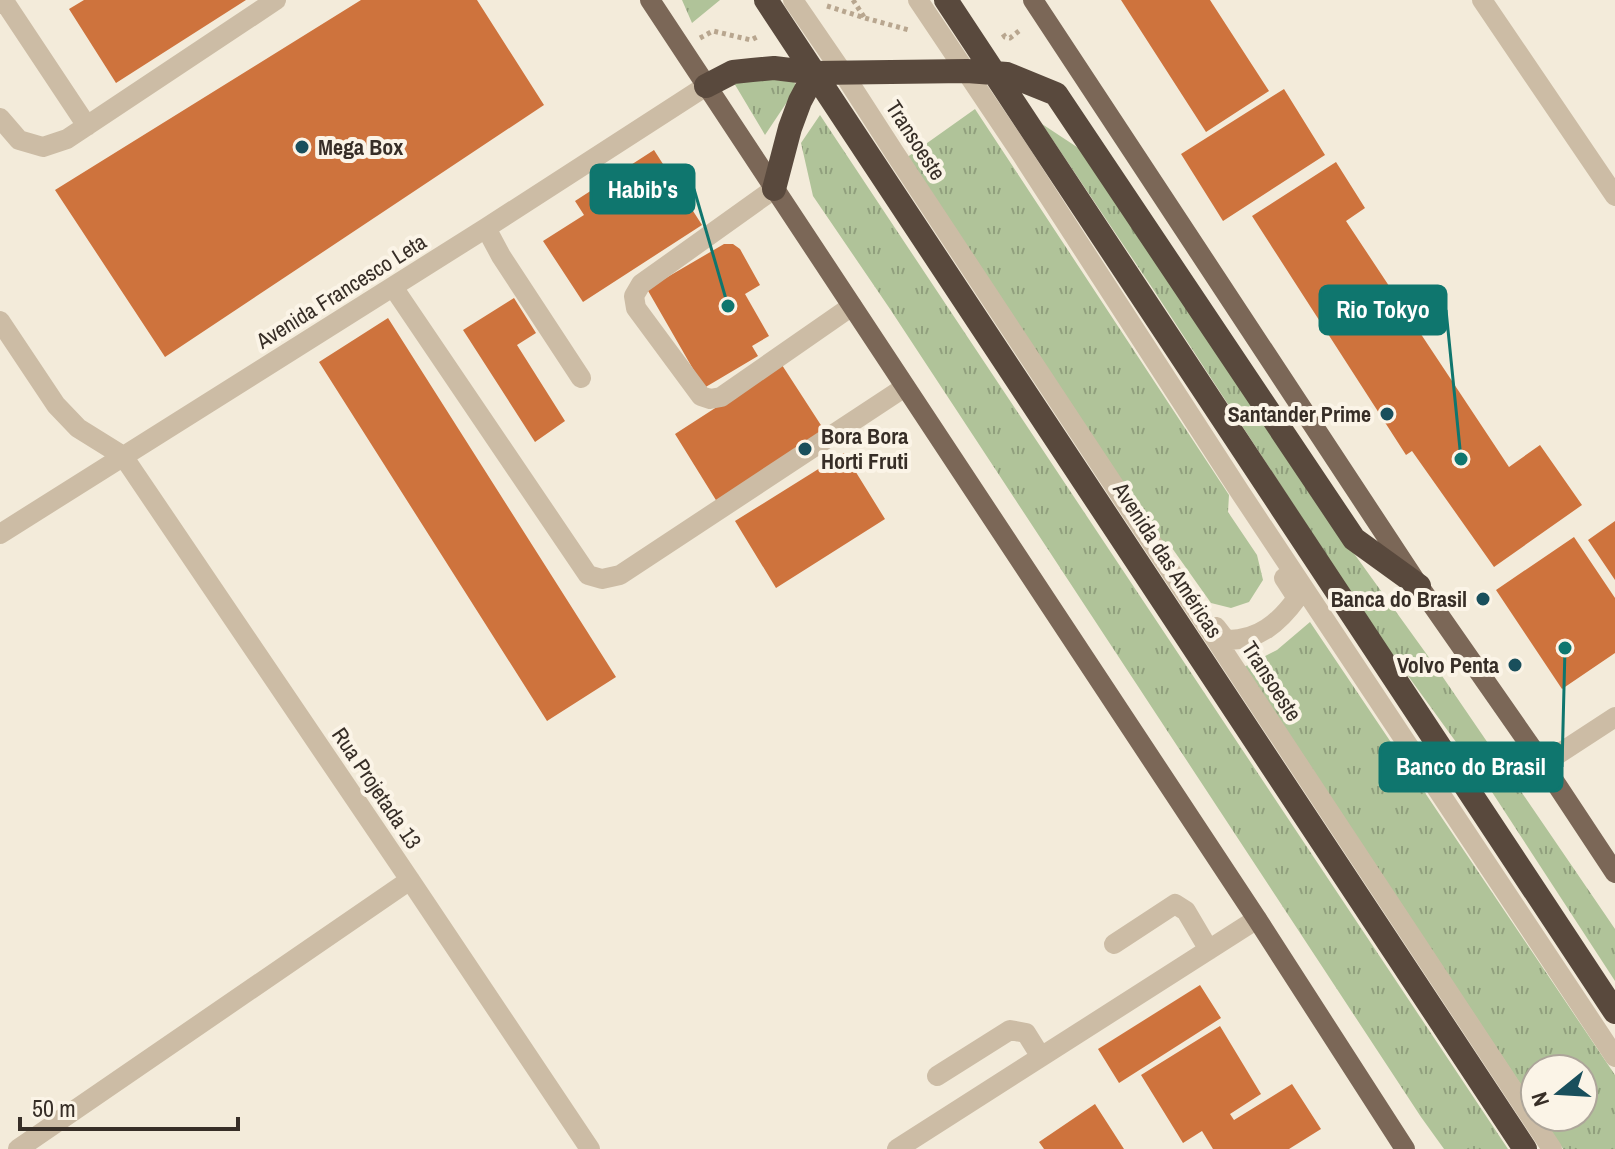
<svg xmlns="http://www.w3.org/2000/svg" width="1615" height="1149" font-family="'Archivo Narrow',sans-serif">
<defs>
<pattern id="grass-tufts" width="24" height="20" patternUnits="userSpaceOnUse" patternTransform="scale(2)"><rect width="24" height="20" fill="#b0c399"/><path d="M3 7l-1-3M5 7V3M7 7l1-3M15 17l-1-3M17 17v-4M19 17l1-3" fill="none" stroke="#909f7d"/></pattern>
</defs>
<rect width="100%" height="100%" fill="#f3ebda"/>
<path fill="url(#grass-tufts)" d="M682 0H720L692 23Z
M791 77 797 87 765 135 734 83Z
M975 109 1229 495 1228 512 1257 555 1263 580 1249 602 1231 608 1211 603 1172 548 1158 540 906 158Z
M820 115 895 228 1508 1149H1444L1421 1117 890 309 813 196 801 143Z
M1042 124 1083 151 1327 516 1438 670 1615 929V981L1490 789 1377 633 1153 289Z
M1310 622 1615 1075V1149H1563L1542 1117H1583V1069H1535V1106L1244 667 1277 650Z"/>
<path fill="#ce733d" d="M84 0H246L116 83 69 9Z
M361 0H477L544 105 165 357 55 190Z
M1121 0H1210L1269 91 1206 132Z
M1284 89 1325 155 1223 221 1181 154Z
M654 150 702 225 583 302 543 241 584 215 575 201Z
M1336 162 1365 208 1346 221 1509 467 1540 445 1582 505 1494 567 1412 451 1406 455 1252 216Z
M724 244H733L740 249 760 285 745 294 769 336 752 346 758 356 704 388 647 289Z
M514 298 536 333 517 345 565 421 535 442 463 330Z
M388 318 616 677 547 721 319 362Z
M782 365 828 436 719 505 675 434Z
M844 453 885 519 776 588 735 521Z
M1615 521V580L1588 540Z
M1574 537 1615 598V653L1562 689 1496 590Z
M1200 985 1221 1018 1119 1083 1098 1049Z
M1220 1026 1261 1094 1230 1114 1234 1120 1292 1084 1321 1129 1289 1149H1213L1202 1131 1183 1143 1141 1075Z
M1095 1104 1124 1149H1044L1039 1142Z"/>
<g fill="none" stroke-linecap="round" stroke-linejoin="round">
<path stroke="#b8a68f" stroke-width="5" stroke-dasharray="4 4" stroke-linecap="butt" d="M853 0 864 17
M827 6 865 18 909 30
M1003 34 1005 37 1010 38 1019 31
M700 38 713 31 751 40 759 36"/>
<path stroke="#ccbca5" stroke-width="20" d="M793 0 843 73 894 152 1552 1149
M918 0 1022 155 1240 492 1615 1057
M1482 0 1615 196
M0 4H6L87 126
M0 118 19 140 43 147 67 139 276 0
M774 189 641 284 634 296 636 308 701 396 710 399 721 397 852 306
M486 228 501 256 581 378
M393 287 588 575 602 579 620 575 905 387
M0 321 56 405 78 428 123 456 410 880 590 1149
M0 534 486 228 706 86
M1216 627 1226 640C1258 641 1279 623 1297 598L1284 578
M1543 764 1615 717
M1114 944 1175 904 1186 911 1209 950
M937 1076 1010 1030 1026 1033 1041 1057
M18 1149 410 880
M897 1149 1257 919"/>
<path stroke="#7b6757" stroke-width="20" d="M650 0 1257 919 1405 1149
M1033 0 1419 586 1543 764 1615 873"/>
<path stroke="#59493d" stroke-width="24" d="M766 0 1525 1149
M946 0 1615 1012
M706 86 733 72 752 70 774 68 815 73 967 71 1007 74 1056 94 1354 539 1419 586
M774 189 790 128 800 101 815 73"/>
</g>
<g fill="#194f5c" stroke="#fbf4e7" stroke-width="3">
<circle cx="302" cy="147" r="8"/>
<circle cx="1387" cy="414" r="8"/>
<circle cx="805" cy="449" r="8"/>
<circle cx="1483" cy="599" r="8"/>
<circle cx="1515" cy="665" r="8"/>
</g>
<g text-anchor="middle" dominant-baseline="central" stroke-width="8" stroke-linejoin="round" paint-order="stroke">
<g font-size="22" fill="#372e27" stroke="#fbf4e7">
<text transform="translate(916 140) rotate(57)">Transoeste</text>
<text transform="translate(341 291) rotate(-32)">Avenida Francesco Leta</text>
<text transform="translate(1168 560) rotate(57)">Avenida das Américas</text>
<text transform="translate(1272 681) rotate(57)">Transoeste</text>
<text transform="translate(377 788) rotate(56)">Rua Projetada 13</text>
</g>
<g font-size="22" font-weight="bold" fill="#372e27" stroke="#fbf4e7" text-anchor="end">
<text x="318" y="147" text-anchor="start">Mega Box</text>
<text x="1371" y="414">Santander Prime</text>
<text x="821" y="436" text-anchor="start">Bora Bora<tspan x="821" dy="25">Horti Fruti</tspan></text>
<text x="1467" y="599">Banca do Brasil</text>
<text x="1499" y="665">Volvo Penta</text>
</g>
</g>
<path fill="none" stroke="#0f766e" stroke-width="3" d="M728 306L694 189M1461 459L1446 310M1565 648L1562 767"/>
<g fill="#0f766e" stroke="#fbf4e7" stroke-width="3">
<circle cx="728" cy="306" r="8"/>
<circle cx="1461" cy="459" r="8"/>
<circle cx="1565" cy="648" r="8"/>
</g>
<g fill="#0f766e" stroke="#0f766e" stroke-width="3">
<rect x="591" y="165" width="103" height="48" rx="8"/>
<rect x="1320" y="286" width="126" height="48" rx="8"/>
<rect x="1380" y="743" width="182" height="48" rx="8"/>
</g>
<g font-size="24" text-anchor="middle" font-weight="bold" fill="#fff">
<text x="643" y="198">Habib's</text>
<text x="1383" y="318">Rio Tokyo</text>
<text x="1471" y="775">Banco do Brasil</text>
</g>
<g transform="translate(1559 1093) rotate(252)"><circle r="38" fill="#fbf4e7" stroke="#ada59a" stroke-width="2"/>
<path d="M0-6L14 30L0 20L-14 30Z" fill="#194f5c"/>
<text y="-12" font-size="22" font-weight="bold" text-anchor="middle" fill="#372e27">N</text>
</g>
<path d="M20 1117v12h218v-12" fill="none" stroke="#372e27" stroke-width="4"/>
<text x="32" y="1117" font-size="24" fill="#372e27" stroke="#fbf4e7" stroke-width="6" paint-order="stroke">50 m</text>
</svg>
